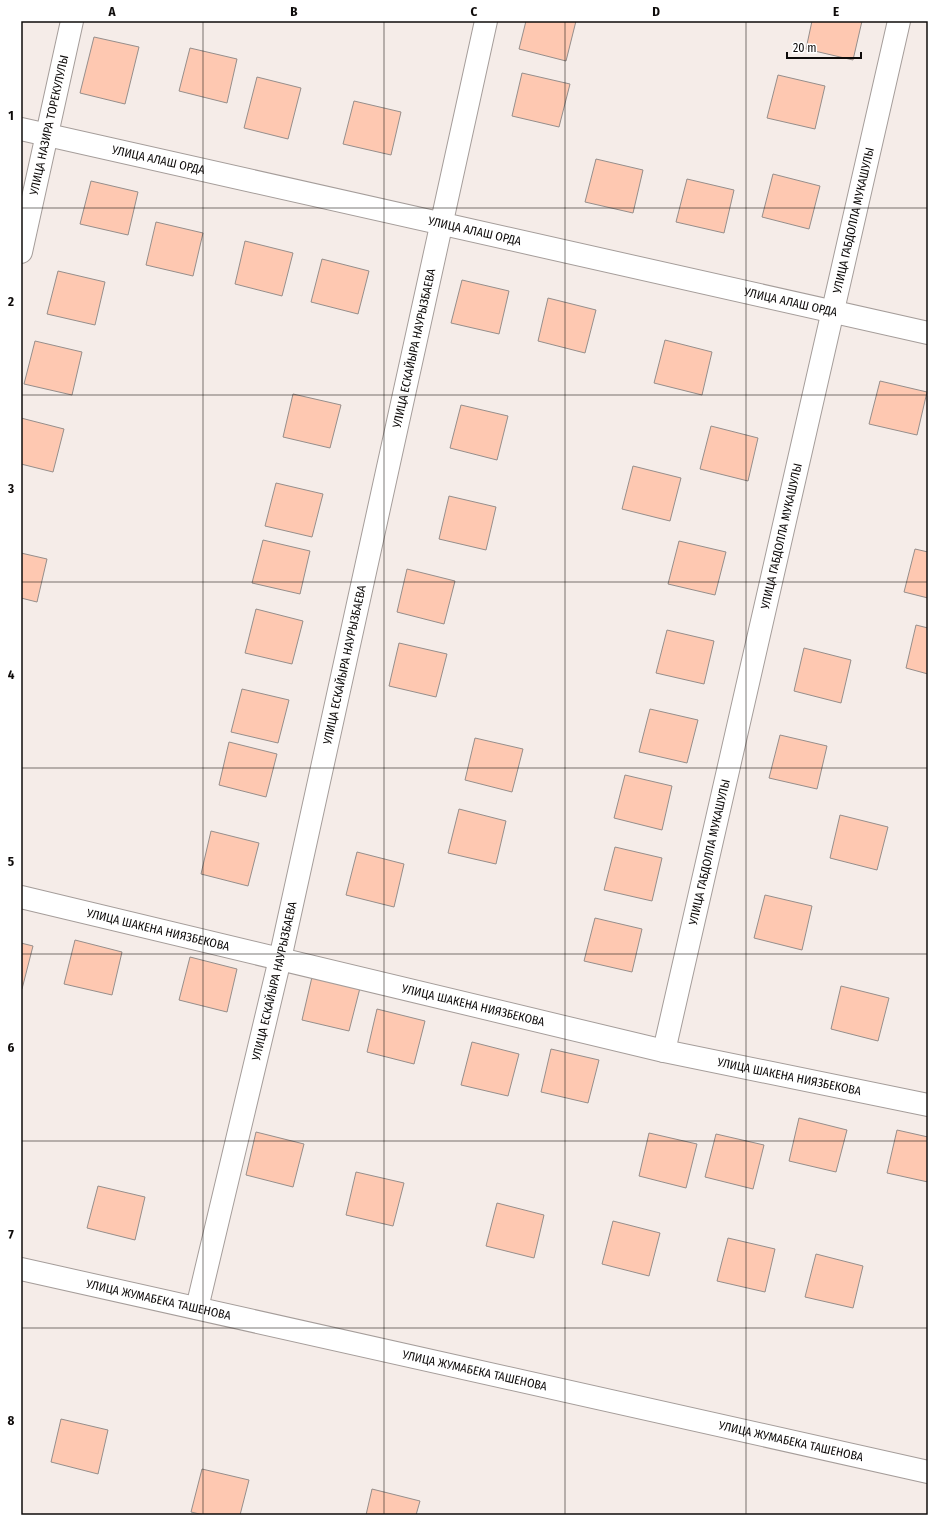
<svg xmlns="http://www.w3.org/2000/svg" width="949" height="1536" font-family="'Fira Sans Condensed',sans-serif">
<rect width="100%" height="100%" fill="#f5ece8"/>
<path fill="#fec8b1" stroke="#968e8b" d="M526 21H576L566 61 519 49Z
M812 21H862L853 60 806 49Z
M94 37 139 47 125 104 80 93Z
M190 48 237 59 227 103 179 91Z
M522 73 570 84 559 127 512 116Z
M778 75 825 86 815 129 767 118Z
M257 77 301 88 288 139 244 128Z
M354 101 401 112 391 155 343 144Z
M596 159 643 170 633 213 585 202Z
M773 174 820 186 809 229 762 217Z
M687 179 734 190 724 233 676 222Z
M91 181 138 192 128 235 80 224Z
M156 222 203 233 193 276 146 265Z
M245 241 293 253 282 296 235 284Z
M322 259 369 271 358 314 311 302Z
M58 271 105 282 95 325 47 314Z
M462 280 509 291 499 334 451 323Z
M548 298 596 310 585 353 538 341Z
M665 340 712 352 702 395 654 383Z
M35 341 82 352 72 395 24 384Z
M880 381 927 392 917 435 869 424Z
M293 394 341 405 330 448 283 437Z
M461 405 508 416 497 460 450 448Z
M21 418 64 429 53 472 21 464Z
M711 426 758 438 748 481 700 469Z
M633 466 681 478 670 521 622 509Z
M276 483 323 494 312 537 265 526Z
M449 496 496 507 486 550 439 539Z
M263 540 310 551 300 594 252 583Z
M679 541 726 552 715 595 668 584Z
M915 549 928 552V598L904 592Z
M21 553 47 559 37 602 21 598Z
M407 569 455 581 444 624 397 612Z
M256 609 303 621 292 664 245 653Z
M916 625 928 628V674L906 668Z
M667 630 714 641 704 684 656 673Z
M399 643 447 654 436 697 389 686Z
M804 648 851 660 841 703 794 691Z
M242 689 289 700 278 743 231 732Z
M650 709 698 720 687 763 639 752Z
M780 735 827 746 817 789 769 778Z
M475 738 523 749 512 792 465 780Z
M229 742 277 754 266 797 219 785Z
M625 775 672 786 662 830 614 818Z
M459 809 506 821 496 864 448 853Z
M840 815 888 827 877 870 830 858Z
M211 831 259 843 248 886 201 874Z
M615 847 662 858 652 901 604 890Z
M357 852 404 864 394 907 346 895Z
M765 895 812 906 802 950 754 938Z
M595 918 642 929 632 972 584 961Z
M75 940 122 952 112 995 64 984Z
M21 943 33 946 22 989H21Z
M190 957 237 969 227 1012 179 1000Z
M312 977 360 988 349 1031 302 1020Z
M841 986 889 998 878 1041 831 1029Z
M377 1009 425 1021 414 1064 367 1052Z
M472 1042 519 1054 508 1096 461 1085Z
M551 1049 599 1060 588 1103 541 1092Z
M799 1118 847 1130 836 1172 789 1161Z
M897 1130 928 1137V1182L887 1173Z
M256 1132 304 1144 293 1187 246 1175Z
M649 1133 697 1144 686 1188 639 1176Z
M716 1134 764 1145 753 1189 705 1177Z
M356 1172 404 1183 393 1226 346 1215Z
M98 1186 145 1197 135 1240 87 1228Z
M497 1203 544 1215 534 1258 486 1246Z
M613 1221 660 1233 649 1276 602 1264Z
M728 1238 775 1249 765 1292 717 1281Z
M816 1254 863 1266 853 1308 805 1297Z
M61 1419 108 1430 98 1474 51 1462Z
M202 1469 249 1480 240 1515H204L191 1512Z
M372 1489 420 1501 416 1515H366Z"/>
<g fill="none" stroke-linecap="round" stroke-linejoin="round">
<defs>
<g id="street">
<path id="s1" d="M21 129 928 333"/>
<path id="s2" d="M21 252 72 21"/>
<path id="s3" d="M21 897 664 1051 928 1105"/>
<path id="s4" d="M664 1051 899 21"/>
<path id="s5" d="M21 1269 928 1472"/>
<path id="s6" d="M197 1308 280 959 486 21"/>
</g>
</defs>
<use href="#street" stroke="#a59d9a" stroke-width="24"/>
<use href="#street" stroke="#fff" stroke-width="22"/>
</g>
<path fill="none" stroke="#0e0b0a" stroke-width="1" stroke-opacity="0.55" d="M203 21V1515M384 21V1515M565 21V1515M746 21V1515M21 208H928M21 395H928M21 582H928M21 768H928M21 954H928M21 1141H928M21 1328H928"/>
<g text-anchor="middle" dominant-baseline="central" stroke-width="3" stroke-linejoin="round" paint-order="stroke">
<g font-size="12" fill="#0e0b0a" stroke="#fff">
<text stroke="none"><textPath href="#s2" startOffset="130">УЛИЦА НАЗИРА ТОРЕКУЛУЛЫ</textPath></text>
<text stroke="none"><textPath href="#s1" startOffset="141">УЛИЦА АЛАШ ОРДА</textPath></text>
<text stroke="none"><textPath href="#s4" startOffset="852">УЛИЦА ГАБДОЛЛА МУКАШУЛЫ</textPath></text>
<text stroke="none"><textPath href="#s1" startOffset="465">УЛИЦА АЛАШ ОРДА</textPath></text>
<text stroke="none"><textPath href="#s1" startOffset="789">УЛИЦА АЛАШ ОРДА</textPath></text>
<text stroke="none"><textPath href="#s6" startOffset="984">УЛИЦА ЕСКАЙЫРА НАУРЫЗБАЕВА</textPath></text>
<text stroke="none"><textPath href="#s4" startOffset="528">УЛИЦА ГАБДОЛЛА МУКАШУЛЫ</textPath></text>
<text stroke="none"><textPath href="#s6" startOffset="660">УЛИЦА ЕСКАЙЫРА НАУРЫЗБАЕВА</textPath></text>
<text stroke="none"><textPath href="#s4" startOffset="204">УЛИЦА ГАБДОЛЛА МУКАШУЛЫ</textPath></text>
<text stroke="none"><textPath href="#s3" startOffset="141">УЛИЦА ШАКЕНА НИЯЗБЕКОВА</textPath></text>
<text stroke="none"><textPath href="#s6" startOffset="336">УЛИЦА ЕСКАЙЫРА НАУРЫЗБАЕВА</textPath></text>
<text stroke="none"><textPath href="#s3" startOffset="465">УЛИЦА ШАКЕНА НИЯЗБЕКОВА</textPath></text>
<text stroke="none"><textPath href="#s3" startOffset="789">УЛИЦА ШАКЕНА НИЯЗБЕКОВА</textPath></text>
<text stroke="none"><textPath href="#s5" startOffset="141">УЛИЦА ЖУМАБЕКА ТАШЕНОВА</textPath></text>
<text stroke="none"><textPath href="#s5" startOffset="465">УЛИЦА ЖУМАБЕКА ТАШЕНОВА</textPath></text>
<text stroke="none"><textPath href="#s5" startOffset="789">УЛИЦА ЖУМАБЕКА ТАШЕНОВА</textPath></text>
</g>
</g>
<rect width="949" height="1536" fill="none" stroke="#ffffff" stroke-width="44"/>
<path d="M787 52v6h74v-6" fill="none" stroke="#0e0b0a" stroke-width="2"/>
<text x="793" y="52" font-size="12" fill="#0e0b0a" stroke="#ffffff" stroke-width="3" paint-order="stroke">20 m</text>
<rect x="22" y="22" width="905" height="1492" fill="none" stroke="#0e0b0a" stroke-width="1.5"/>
<g font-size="13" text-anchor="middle" font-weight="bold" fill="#0e0b0a">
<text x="112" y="16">A</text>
<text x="294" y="16">B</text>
<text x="474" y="16">C</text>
<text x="656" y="16">D</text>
<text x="836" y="16">E</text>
<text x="11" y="120">1</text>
<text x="11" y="306">2</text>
<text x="11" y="493">3</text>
<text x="11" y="679">4</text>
<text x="11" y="866">5</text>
<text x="11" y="1052">6</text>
<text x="11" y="1239">7</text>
<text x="11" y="1425">8</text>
</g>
</svg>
